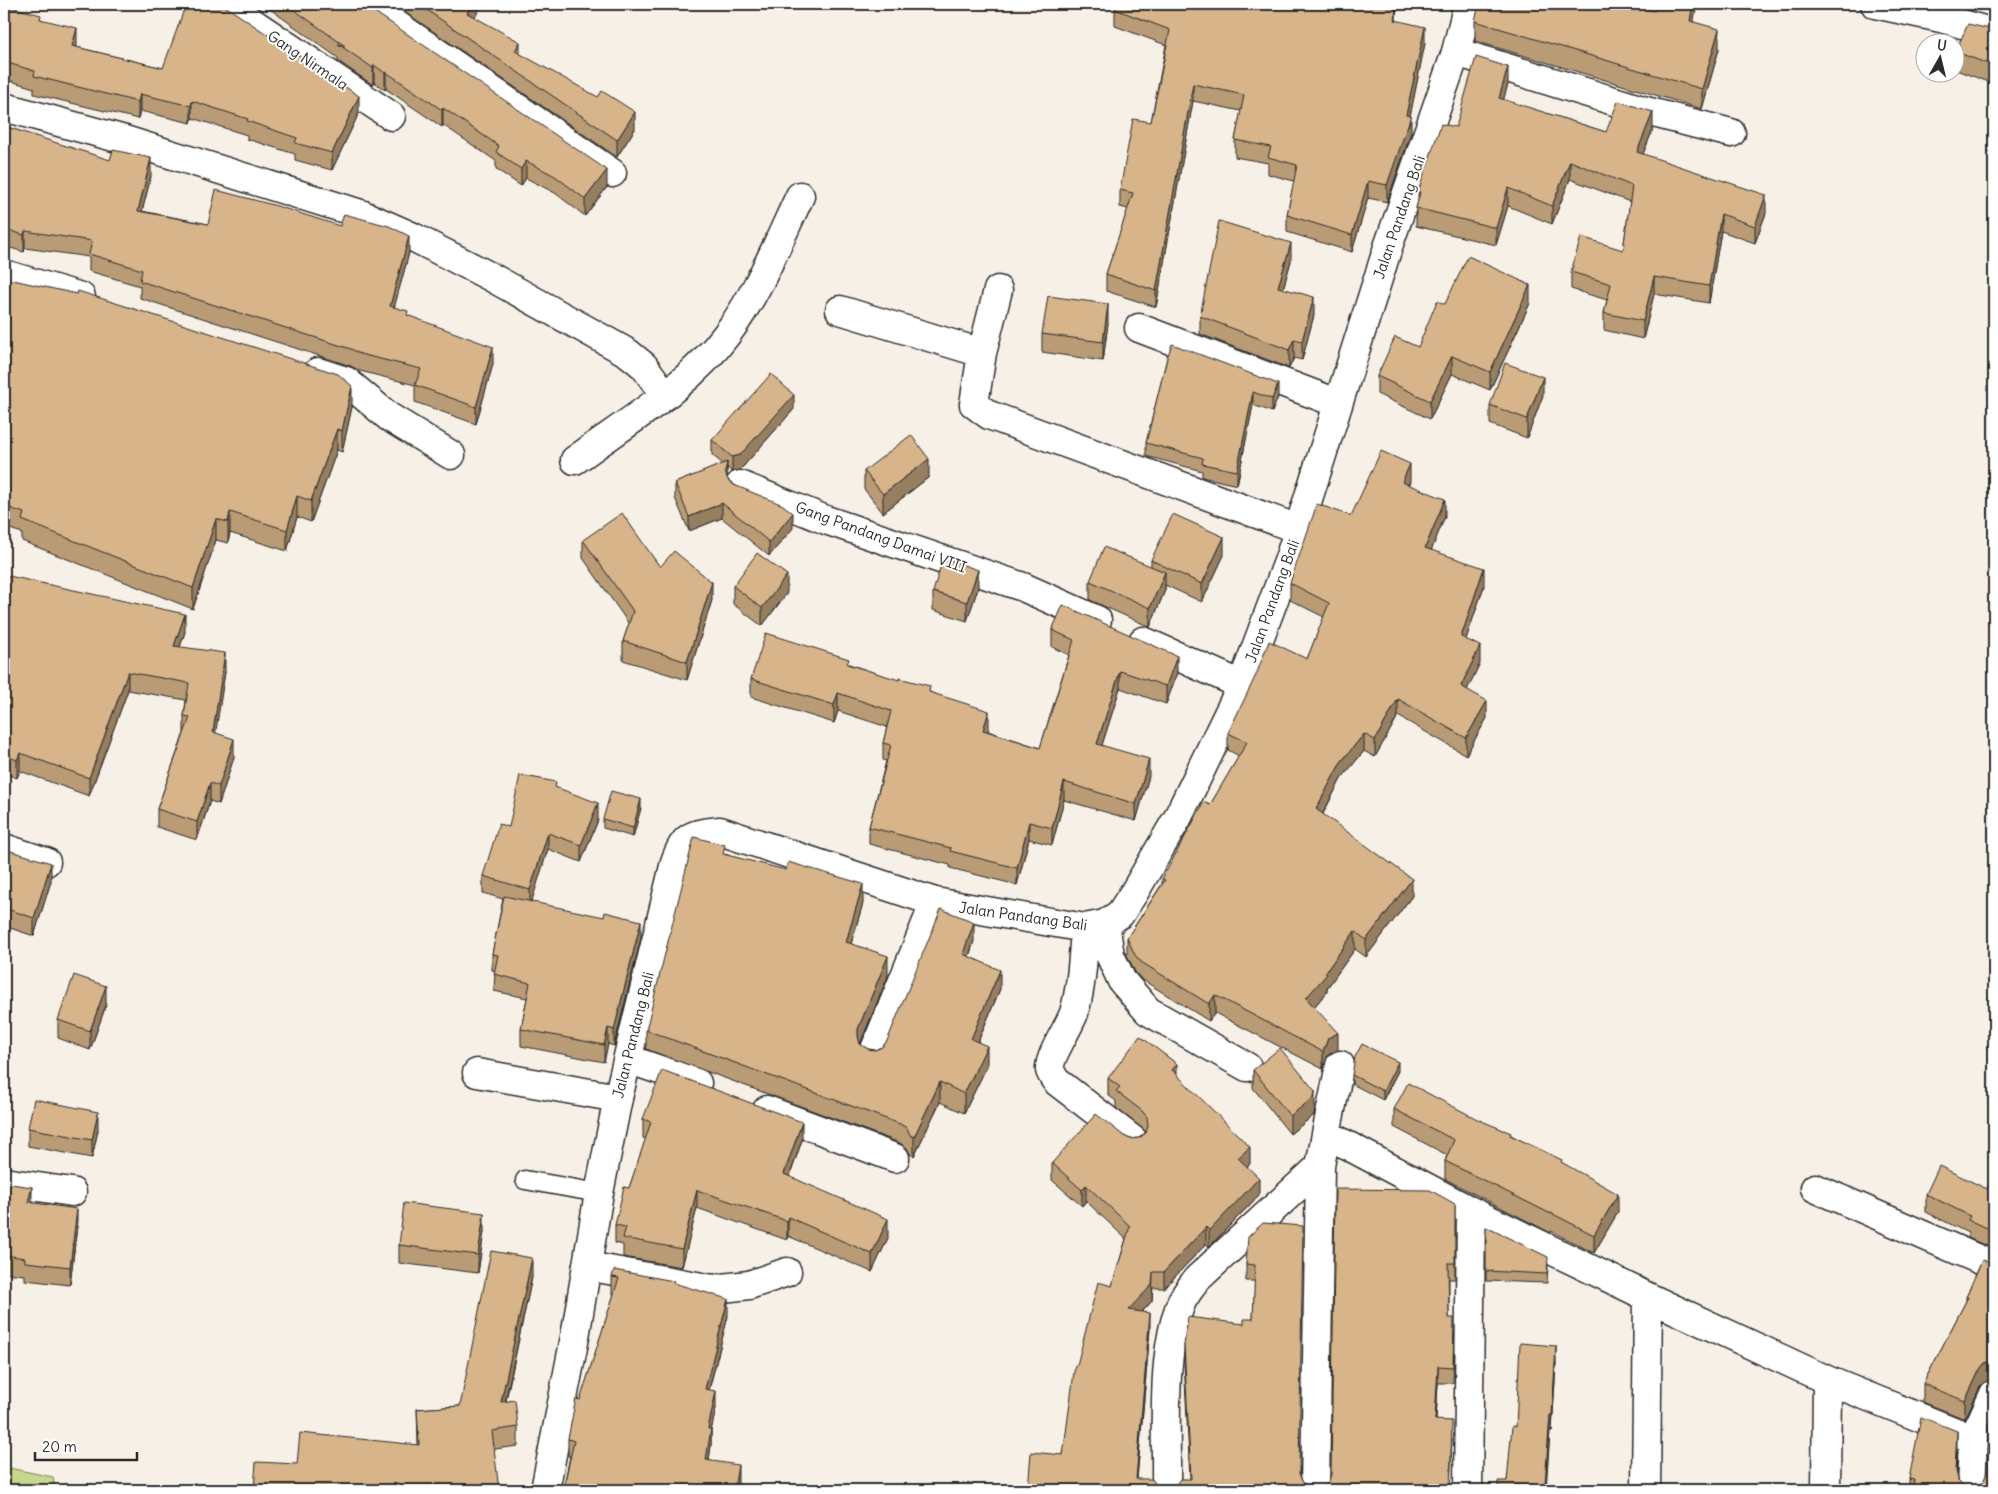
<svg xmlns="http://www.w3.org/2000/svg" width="1998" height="1494" font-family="Delius,sans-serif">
<rect width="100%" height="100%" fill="#f7f0e7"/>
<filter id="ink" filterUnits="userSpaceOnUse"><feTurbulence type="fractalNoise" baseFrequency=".02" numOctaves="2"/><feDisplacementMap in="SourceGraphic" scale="10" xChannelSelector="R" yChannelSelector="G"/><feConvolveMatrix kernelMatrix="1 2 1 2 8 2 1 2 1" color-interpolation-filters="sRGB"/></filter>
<g filter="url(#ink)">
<path fill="#c5d88d" stroke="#78825c" d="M4 1467 53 1477 55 1490H4Z"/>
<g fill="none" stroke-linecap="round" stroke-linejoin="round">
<defs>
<path id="service" d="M525 1180 599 1193"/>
<path id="minor" d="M225 4 391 116
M366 4 612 173
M1875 4 1941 18 1994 33
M1456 52 1646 111 1731 133
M4 107 125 140 361 214 411 236 491 277 628 353 644 366 665 395
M4 274 81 297
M998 290 982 353 974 404 989 415 1298 529
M840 310 982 353
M1139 328 1337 403
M318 372 346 381 389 417 451 455
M575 460C627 422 688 387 727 334 758 293 778 242 800 196
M740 485 826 520 1023 587 1097 620
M1143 641 1242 685
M4 848 46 862
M1105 924 1110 955 1122 981 1148 1011 1247 1067
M1085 928C1083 956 1082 985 1074 1013 1069 1027 1048 1058 1050 1070 1051 1073 1054 1078 1056 1081L1133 1140
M873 1054 935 902
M628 1059 697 1083
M477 1073 618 1098
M767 1110 895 1158
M1326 1134 1340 1065
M4 1182 72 1192
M1815 1188 1994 1266
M587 1266 713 1289 749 1285 787 1272
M1166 1490C1167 1433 1160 1353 1182 1301 1186 1293 1192 1286 1197 1279L1320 1166
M1315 1490 1320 1166 1326 1134 1471 1211 1648 1297 1827 1380 1973 1439
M1468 1490 1471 1211
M1646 1490 1648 1297
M1826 1490 1827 1380
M1971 1490 1973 1439 1994 1394"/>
<path id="tertiary" d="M545 1490 575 1337 599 1193 618 1098 675 862C685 834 692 834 720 831L935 902 1085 928 1105 924 1120 914 1135 891 1177 819 1242 685 1289 559 1389 244 1456 52 1468 4"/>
</defs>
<use href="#service" stroke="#2b2b2b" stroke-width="21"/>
<use href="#minor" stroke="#2b2b2b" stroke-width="31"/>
<use href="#tertiary" stroke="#2b2b2b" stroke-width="31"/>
<use href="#service" stroke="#fff" stroke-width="18"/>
<use href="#minor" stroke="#fff" stroke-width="28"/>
<use href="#tertiary" stroke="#fff" stroke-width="28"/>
</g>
<path fill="#b99b76" stroke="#2b2b2b" d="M263 4H363L607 187 585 216 555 193 526 178 521 186 496 169V161L443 125 442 127 386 89 385 90 374 82 373 85 338 61V58Z
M393 4H483L474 17 520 54 635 129 617 157Z
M1115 9 1396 20 1425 43 1410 116 1411 133 1387 202 1368 198 1352 252 1287 232V215L1294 181 1268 174V163L1235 157V140L1241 111 1193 101 1156 307 1106 291V274L1128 209 1120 207V190L1151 122 1166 45 1115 26Z
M4 15 8 16 41 19 77 45 76 47 163 68 359 113 332 170 295 160V154L247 139V135L192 118 191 123 140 111 138 119 34 94V88L4 79Z
M1475 21 1694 22 1719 49 1702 109 1475 41Z
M1994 30V84L1956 70V50Z
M1508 84 1503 100 1606 132 1653 129 1643 154 1766 213 1755 243 1721 231 1709 303 1654 294 1643 339 1604 330V313L1607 300 1571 289V272L1623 250 1630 202 1570 179 1552 224 1508 206 1496 245 1416 226V208L1418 203V192L1456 127Z
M4 126 151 176 142 211 208 224 409 253 394 307 408 316 493 364 476 424 415 402V385L360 371 351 366 140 298V286L89 271V257L25 248 24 252 4 246Z
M1291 261 1283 289 1314 315 1302 360 1294 358 1289 368 1200 334V316Z
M4 278 352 407 342 452 337 450 311 522 297 517 287 551 230 533 228 543 216 540 193 609 22 541V533L4 527Z
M1530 303 1490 390 1452 374 1430 419 1377 394V376L1418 347 1445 304Z
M1108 323 1103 361 1042 352V334Z
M1167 358 1278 397 1272 412 1253 405 1237 485 1202 477V471L1146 456V443Z
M1543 395 1527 438 1490 424V405Z
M794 409 740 470 732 472 727 467V478L728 480 793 528 769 556 722 518 689 531 675 498V483L723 464 712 455V440Z
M864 471 929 477 883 513 864 489Z
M1410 481 1409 485 1445 516 1431 551 1484 586 1466 639 1480 663 1467 689 1487 718 1466 755 1398 716 1375 757 1364 751 1341 779 1323 814 1412 896 1366 957 1355 949 1327 988V992L1314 1007 1338 1050 1328 1055 1323 1069 1215 1013 1209 1021 1141 979 1135 972 1127 955V938L1162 884V879L1210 805 1239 756 1228 750V733L1307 659 1324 617 1290 600V583L1351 516Z
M583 540 660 567 712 600 687 680 623 660V641L629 624 583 558Z
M1224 555 1202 602 1165 585V590L1150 627 1090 600V581L1151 566V560Z
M4 564 6 576 185 632 180 647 225 672 215 733 234 757 219 804 210 801 197 840 157 827V809L184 733V716L186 700 128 690 89 796 20 771 17 778 4 773Z
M733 586 787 593 762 626 733 604Z
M978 588 967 621 933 610V592Z
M1052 630 1177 673 1166 704 1120 688 1102 745 1149 776 1136 821 1064 800 1052 845 1029 839 1017 885 950 868V865L869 844V827L886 761 883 760V743L887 727 838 711 834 723 751 697V679L849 664 930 692 989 728 988 731 1040 748 1069 655 1052 647Z
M556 788 598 820 581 862 548 849 531 902 641 938 614 1046 608 1044 604 1062 521 1046V1029L527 998 494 991 495 971 492 970V954L503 899 483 893V876L509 827Z
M641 808 633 837 603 828V819Z
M4 850 51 881 34 936 4 926Z
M725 854 863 903 851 944 888 976 860 1044 868 1049 875 1050 882 1047 974 941 969 957 1000 989 978 1042 987 1066 964 1113 940 1102 914 1156 910 1154 907 1148 900 1143 646 1049V1030Z
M106 1005 90 1050 58 1038V1020Z
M1253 1070 1315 1109 1314 1115 1290 1134 1253 1088Z
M1398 1071 1383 1100 1352 1084V1075Z
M1177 1076 1250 1164 1247 1166 1259 1195 1215 1241 1209 1247 1206 1244 1164 1288H1153L1152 1301 1142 1312 1150 1329 1137 1479 1165 1489 1174 1487 1190 1479 1184 1361V1345L1244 1324 1253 1319 1255 1281H1246V1264L1263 1223 1300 1474 1302 1481 1307 1487 1315 1489 1323 1487 1329 1481 1455 1204V1279H1449V1318L1454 1334 1453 1383H1438L1436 1420 1452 1438 1450 1490H1028L1063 1455 1077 1365 1112 1286 1126 1239 1086 1201 1082 1206 1052 1180V1163L1124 1136 1130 1139 1139 1138 1146 1132 1142 1128 1116 1108V1101L1108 1095V1078Z
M1394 1109 1479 1120 1511 1135 1562 1163 1618 1212 1594 1253 1551 1231V1233L1445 1179V1161L1447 1155 1394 1127Z
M643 1119 802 1140 790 1176 888 1238 872 1272 788 1236 787 1240 697 1208 682 1267 623 1257V1245L615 1243V1225L629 1188 646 1139 643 1138Z
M28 1128 98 1130 92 1158 28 1146Z
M1994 1173V1249L1968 1238V1233L1926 1212V1194L1987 1189Z
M4 1183 32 1203 77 1226 70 1285 25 1280V1275L4 1273Z
M1486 1227 1548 1266 1547 1283 1486 1281Z
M484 1231 478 1273 399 1263V1245Z
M1994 1263 1990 1379 1985 1382 1980 1387 1965 1419 1923 1402V1384L1966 1301V1297Z
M532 1277 506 1401 518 1427V1446L495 1449 297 1464 418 1445 417 1409 460 1406Z
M612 1277 674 1283 728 1316 709 1390 716 1408 711 1431V1446L709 1460 738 1482 737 1490H563L570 1456H568V1439L614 1294 612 1293Z
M1556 1363 1552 1431H1550L1546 1484 1551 1490 1507 1481 1516 1427Z
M1957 1449 1956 1474 1957 1479 1963 1485 1970 1487 1978 1486 1984 1480 1987 1473 1994 1490H1909V1479Z"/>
<path fill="#967e60" stroke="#2b2b2b" d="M472 4H483L467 30V13Z
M1396 4H1397L1395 37V20Z
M1693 4H1697L1690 41V21Z
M1425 27V43L1408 126 1411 116V133L1387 202V185L1406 115Z
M77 28V45L72 63V46Z
M1719 29V49L1702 109V89Z
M520 42V59L515 51Z
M374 65V82L373 85V68Z
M1508 67V84L1499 116V98Z
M386 72V89L385 90V73Z
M1193 84V101L1156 307V291Z
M140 94V111L138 119V102Z
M359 96V113L332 170V153Z
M192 101V118L191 123V106Z
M443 108V125L442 127V110Z
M635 112V129L617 157V140Z
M1653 112V129L1637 169V152Z
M151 158V176L138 228V211Z
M526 161V178L521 186V169Z
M1570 161V179L1552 224V206Z
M607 170V187L585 216V199Z
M1368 181V198L1352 252V235Z
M1508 188V206L1496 245V228Z
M1766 195V213L1755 243V226Z
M1721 214V231L1709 303V286Z
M25 231V248L24 252V235Z
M409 236V253L390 323V306Z
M1291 243V261L1278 306V287Z
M1654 277V294L1643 339V321Z
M1530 285V303L1490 390V372Z
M1314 297V315L1302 360V341Z
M1108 304V323L1103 361V342Z
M1294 339V358L1289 368V350Z
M493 347V364L476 424V407Z
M1452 356V374L1430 419V401Z
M1543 377V395L1527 438V419Z
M1278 384V397L1272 412V399Z
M352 386V407L342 452V431Z
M1253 392V405L1237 485V471Z
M794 395V409L740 470 732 472V457Z
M337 429V450L311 522V501Z
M929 459V477L883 513V494Z
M727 462V477L725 487V472Z
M1410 464V481L1402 499V482Z
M297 496V517L287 551V530Z
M1445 499V516L1425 566V548Z
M722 503V518L689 531V517Z
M230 512V533L228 543V522Z
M793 513V528L769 556V542Z
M216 519V540L193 609V588Z
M1224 537V555L1202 602V584Z
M6 565V583L4 591V573Z
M1484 568V586L1461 654V637Z
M978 570V588L967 621V602Z
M1165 572V590L1150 627V608Z
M787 575V593L762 626V608Z
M712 582V600L687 680V662Z
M185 614V632L174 664V646Z
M1480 646V663L1461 703V686Z
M225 653V672L213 750V732Z
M1177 656V673L1166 704V686Z
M1120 671V688L1097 761V744Z
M128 672V690L89 796V778Z
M838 693V711L834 723V705Z
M1398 699V716L1375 757V740Z
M1487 701V718L1466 755V738Z
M989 711V728L983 747V730Z
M1364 734V751L1341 779 1316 826V809L1341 762Z
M234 739V757L219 804V786Z
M20 753V771L17 778V760Z
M1149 759V776L1136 821V804Z
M1064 782V800L1052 845V828Z
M210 783V801L197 840V822Z
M641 799V808L633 837V828Z
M598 803V820L581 862V845Z
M1029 822V839L1017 885V868Z
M548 833V849L530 907V890Z
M51 863V881L34 936V918Z
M1412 879V896L1366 957V940Z
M863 884V903L846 961V942Z
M641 921V938L614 1046V1030Z
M974 922V941L963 973V954Z
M1355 931V949L1327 988V992L1306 1016V998L1325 973Z
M888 956V976L858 1049V1029Z
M1000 970V989L971 1058V1039Z
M106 986V1005L90 1050V1031Z
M1215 995V1013L1209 1021V1004Z
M608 1028V1044L604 1062V1045Z
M1338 1033V1050L1328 1055 1323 1069V1052L1328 1038Z
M987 1046V1066L964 1113V1094Z
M1398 1062V1071L1383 1100V1091Z
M1177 1064V1080L1172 1070Z
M940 1082V1102L914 1156V1137Z
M1315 1091V1109L1314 1115 1290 1134V1116Z
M98 1112V1130L92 1158V1140Z
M802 1122V1140L784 1192V1174Z
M1250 1147V1164L1238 1174V1158Z
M1259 1178V1195L1209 1247V1230Z
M1086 1185V1201L1082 1206V1190Z
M32 1187V1205L28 1202Z
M697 1190V1208L682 1267V1249Z
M1618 1194V1212L1594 1253V1235Z
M77 1209V1226L70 1285V1267Z
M484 1213V1231L478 1273V1255Z
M788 1217V1236L787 1240V1221Z
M888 1219V1238L872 1272V1254Z
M1206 1227V1244L1164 1288V1272Z
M532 1258V1277L501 1421V1402Z
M1153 1272 1152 1301 1128 1327V1310Z
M728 1299V1316L705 1405V1389Z
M1150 1313V1329L1136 1490V1479Z
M1556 1346V1363L1552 1431V1415Z
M1994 1353V1371L1990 1379 1985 1382 1980 1387 1965 1419V1401L1980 1369Z
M1438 1366V1383L1435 1437V1420Z
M716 1391V1408L711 1431V1446L706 1476V1460L708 1429Z
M1550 1415V1431L1546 1490 1545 1484Z
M1957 1431V1449L1955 1489V1471Z
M738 1465V1482L737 1490H734Z"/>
<path fill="#d7b489" stroke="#2b2b2b" d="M186 4H222L359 96 332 153 295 143 297 138 247 121 248 119 192 101 191 106 140 94 138 102 34 76 35 71 4 62V15L8 16 11 7 41 15 40 19 77 28 72 46 163 68Z
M286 4H363L607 170 585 199 555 176 526 161 521 169 496 152 499 146 443 108 442 110 386 72 385 73 374 65 373 68 338 44 345 46Z
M418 4H472L467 13 520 42 515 51 598 97 602 91 635 112 617 140Z
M1117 4H1396L1395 20 1425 27 1406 115 1411 116 1387 185 1368 181 1352 235 1287 215 1297 165 1268 157 1271 147 1235 140 1244 95 1193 84 1156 291 1106 274 1133 193 1120 190 1133 119 1151 122 1170 30 1115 9Z
M1479 4H1629L1654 11 1656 4H1693L1690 21 1719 29 1702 89 1475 21Z
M1968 24 1994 30V66L1956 52V50Z
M1476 57 1508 67 1499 98 1606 132 1618 101 1653 112 1637 152 1766 195 1755 226 1721 214 1709 286 1654 277 1643 321 1604 313 1611 284 1571 272 1581 237 1623 250 1632 186 1570 161 1552 206 1508 188 1496 228 1416 208 1420 192H1418L1441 124 1456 127Z
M4 126 110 160 113 150 151 158 138 211 208 224 216 190 277 206 340 226 344 214 389 226 409 236 390 306 408 311 407 315 493 347 476 407 415 385 421 369 360 354 351 349 140 281 142 270 89 254 92 241 25 231 24 235 4 229Z
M1219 221 1291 243 1278 287 1314 297 1302 341 1294 339 1289 350 1200 316Z
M1468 256 1530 285 1490 372 1452 356 1430 401 1377 376 1395 337 1418 347 1437 301 1445 304Z
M4 278 77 294 78 291 338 374 352 386 342 431 337 429 311 501 297 496 287 530 230 512 228 522 216 519 193 588 22 520 24 513 4 506Z
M1048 296 1108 304 1103 342 1042 334Z
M1172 344 1278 384 1272 399 1253 392 1237 471 1202 464 1203 458 1146 443 1167 358Z
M1505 363 1543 377 1527 419 1490 405Z
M771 374 794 395 740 455 732 457 712 440Z
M911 435 929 459 883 494 864 471Z
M1381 451 1410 464 1402 482 1445 499 1425 548 1484 568 1461 637 1480 646 1461 686 1487 701 1466 738 1398 699 1375 740 1364 734 1341 762 1316 809 1412 879 1366 940 1355 931 1325 973 1327 974 1306 998 1338 1033 1328 1038 1323 1052 1215 995 1209 1004 1141 962 1135 955 1127 938 1165 880 1162 879 1204 802 1210 805 1247 742 1228 733 1256 675 1269 641 1307 659 1329 603 1290 583 1317 504 1351 516Z
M727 462 725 472 728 480 734 485 783 505 793 513 769 542 722 503 689 517 675 483Z
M622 513 660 567 674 551 712 582 687 662 623 641 633 611 583 540Z
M1173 514 1224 537 1202 584 1151 560Z
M1104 547 1165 572 1150 608 1090 581Z
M757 553 787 575 762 608 733 586Z
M943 558 978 570 967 602 933 592Z
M4 564 6 565 4 573Z
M4 575 185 614 174 646 225 653 213 732 234 739 219 786 210 783 197 822 157 809 190 717 184 716 189 683 128 672 89 778 20 753 17 760 4 755V690L6 685H4Z
M1063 605 1177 656 1166 686 1120 671 1097 744 1149 759 1136 804 1064 782 1052 828 1029 822 1017 868 950 851 951 848 869 827 891 745 883 743 891 711 838 693 834 705 751 679 766 633 849 659 847 664 899 680V678L930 686 929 692 989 711 983 730 1040 748 1074 640 1052 630Z
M520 775 556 782 555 787 598 803 581 845 548 833 530 890 483 876 499 824 509 827Z
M611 791 641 799 633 828 603 819Z
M694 837 725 845 723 854 786 870 788 862 863 884 846 942 888 956 858 1029V1036L860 1044 868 1049 875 1050 882 1047 887 1041 941 909 974 922 963 954 1000 970 971 1039 987 1046 964 1094 940 1082 914 1137 910 1135 907 1128 900 1124 646 1030Z
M4 849 51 863 34 918 4 908Z
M504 896 604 917 605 912 641 921 614 1030 608 1028 604 1045 521 1029 530 983 494 974 498 955 492 954Z
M74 975 106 986 90 1031 58 1020Z
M1140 1036 1177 1064 1172 1070 1250 1147 1238 1158 1259 1178 1215 1225 1209 1230 1206 1227 1164 1272H1153L1152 1285 1128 1310 1150 1313 1136 1479H1152L1158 1487 1165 1489 1174 1487 1180 1479H1191L1184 1345 1188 1317 1244 1324V1319H1253L1255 1265 1246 1264 1248 1237 1263 1223 1303 1226 1299 1473 1302 1481 1307 1487 1315 1489 1323 1487 1329 1481 1331 1474 1335 1189 1430 1190 1455 1204V1263H1448L1449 1318H1454L1453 1367 1438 1366 1435 1420 1452 1421 1450 1490H1028L1031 1452 1063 1455 1075 1365H1077L1098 1282 1112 1286 1130 1226 1086 1185 1082 1190 1052 1163 1096 1114 1124 1136 1130 1139 1139 1138 1146 1133 1148 1125 1147 1117 1142 1111 1116 1091 1120 1087 1108 1078Z
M1362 1044 1398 1062 1383 1091 1352 1075 1355 1057Z
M1280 1048 1315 1091 1314 1097 1290 1116 1253 1070Z
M662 1070 802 1122 784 1174 888 1219 872 1254 788 1217 787 1221 697 1190 682 1249 623 1238 626 1227 615 1225 624 1187 629 1188 651 1122 643 1119Z
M1408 1083 1479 1120 1511 1133 1510 1135 1562 1160 1561 1162 1618 1194 1594 1235 1551 1213V1214L1445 1161 1454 1140 1394 1109Z
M34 1099 98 1112 92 1140 28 1128Z
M1939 1166 1987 1189 1994 1173V1231L1968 1220 1970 1216 1926 1194Z
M4 1183 32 1187 28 1202 77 1209 70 1267 25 1262V1258L4 1255Z
M404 1203 484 1213 478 1255 399 1245Z
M1486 1227 1548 1257 1547 1274 1486 1271Z
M491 1251 532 1258 501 1402 515 1400 518 1427 492 1431 499 1490H254L256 1462 297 1464 300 1433 419 1445 417 1409 460 1406Z
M1982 1260 1994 1263V1353L1990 1361 1985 1363 1980 1369 1965 1401 1923 1384 1968 1297H1966Z
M614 1270 674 1281 673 1283 728 1299 705 1389 716 1391 708 1429H711L706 1460 738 1465 734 1490H563L574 1441 568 1439 575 1403 576 1399 580 1400 619 1278 612 1277Z
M1520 1343 1556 1346 1552 1415H1550L1545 1484 1551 1485V1490H1498V1481H1507L1512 1426 1516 1427Z
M1994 1412V1490H1912L1914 1480 1909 1479 1921 1417 1957 1431 1955 1471 1957 1479 1963 1485 1970 1487 1978 1486 1984 1480 1987 1473 1988 1424Z"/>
</g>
<g text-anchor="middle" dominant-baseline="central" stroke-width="4" stroke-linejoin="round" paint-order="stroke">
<g font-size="15" fill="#2b2b2b" stroke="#fff">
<text transform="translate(308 60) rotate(34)">Gang Nirmala</text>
<text transform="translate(1399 217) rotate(-71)">Jalan Pandang Bali</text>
<text transform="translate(881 537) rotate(20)">Gang Pandang Damai VIII</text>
<text transform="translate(1272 601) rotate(-70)">Jalan Pandang Bali</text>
<text transform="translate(1023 916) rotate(8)">Jalan Pandang Bali</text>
<text transform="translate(633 1035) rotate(-76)">Jalan Pandang Bali</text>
</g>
</g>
<rect width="1998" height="1494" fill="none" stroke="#fff" stroke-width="20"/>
<rect x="10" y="10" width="1978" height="1474" fill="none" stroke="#2b2b2b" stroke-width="2" filter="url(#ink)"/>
<g transform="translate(1940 58) rotate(8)"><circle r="24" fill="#ffffff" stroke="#aaaaaa"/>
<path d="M0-4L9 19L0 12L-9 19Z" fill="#2b2b2b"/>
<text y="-8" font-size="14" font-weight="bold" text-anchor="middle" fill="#2b2b2b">U</text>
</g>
<path d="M35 1452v8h102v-8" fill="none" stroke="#2b2b2b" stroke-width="2.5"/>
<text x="42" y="1452" font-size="15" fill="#2b2b2b" stroke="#ffffff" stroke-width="4" paint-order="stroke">20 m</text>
</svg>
